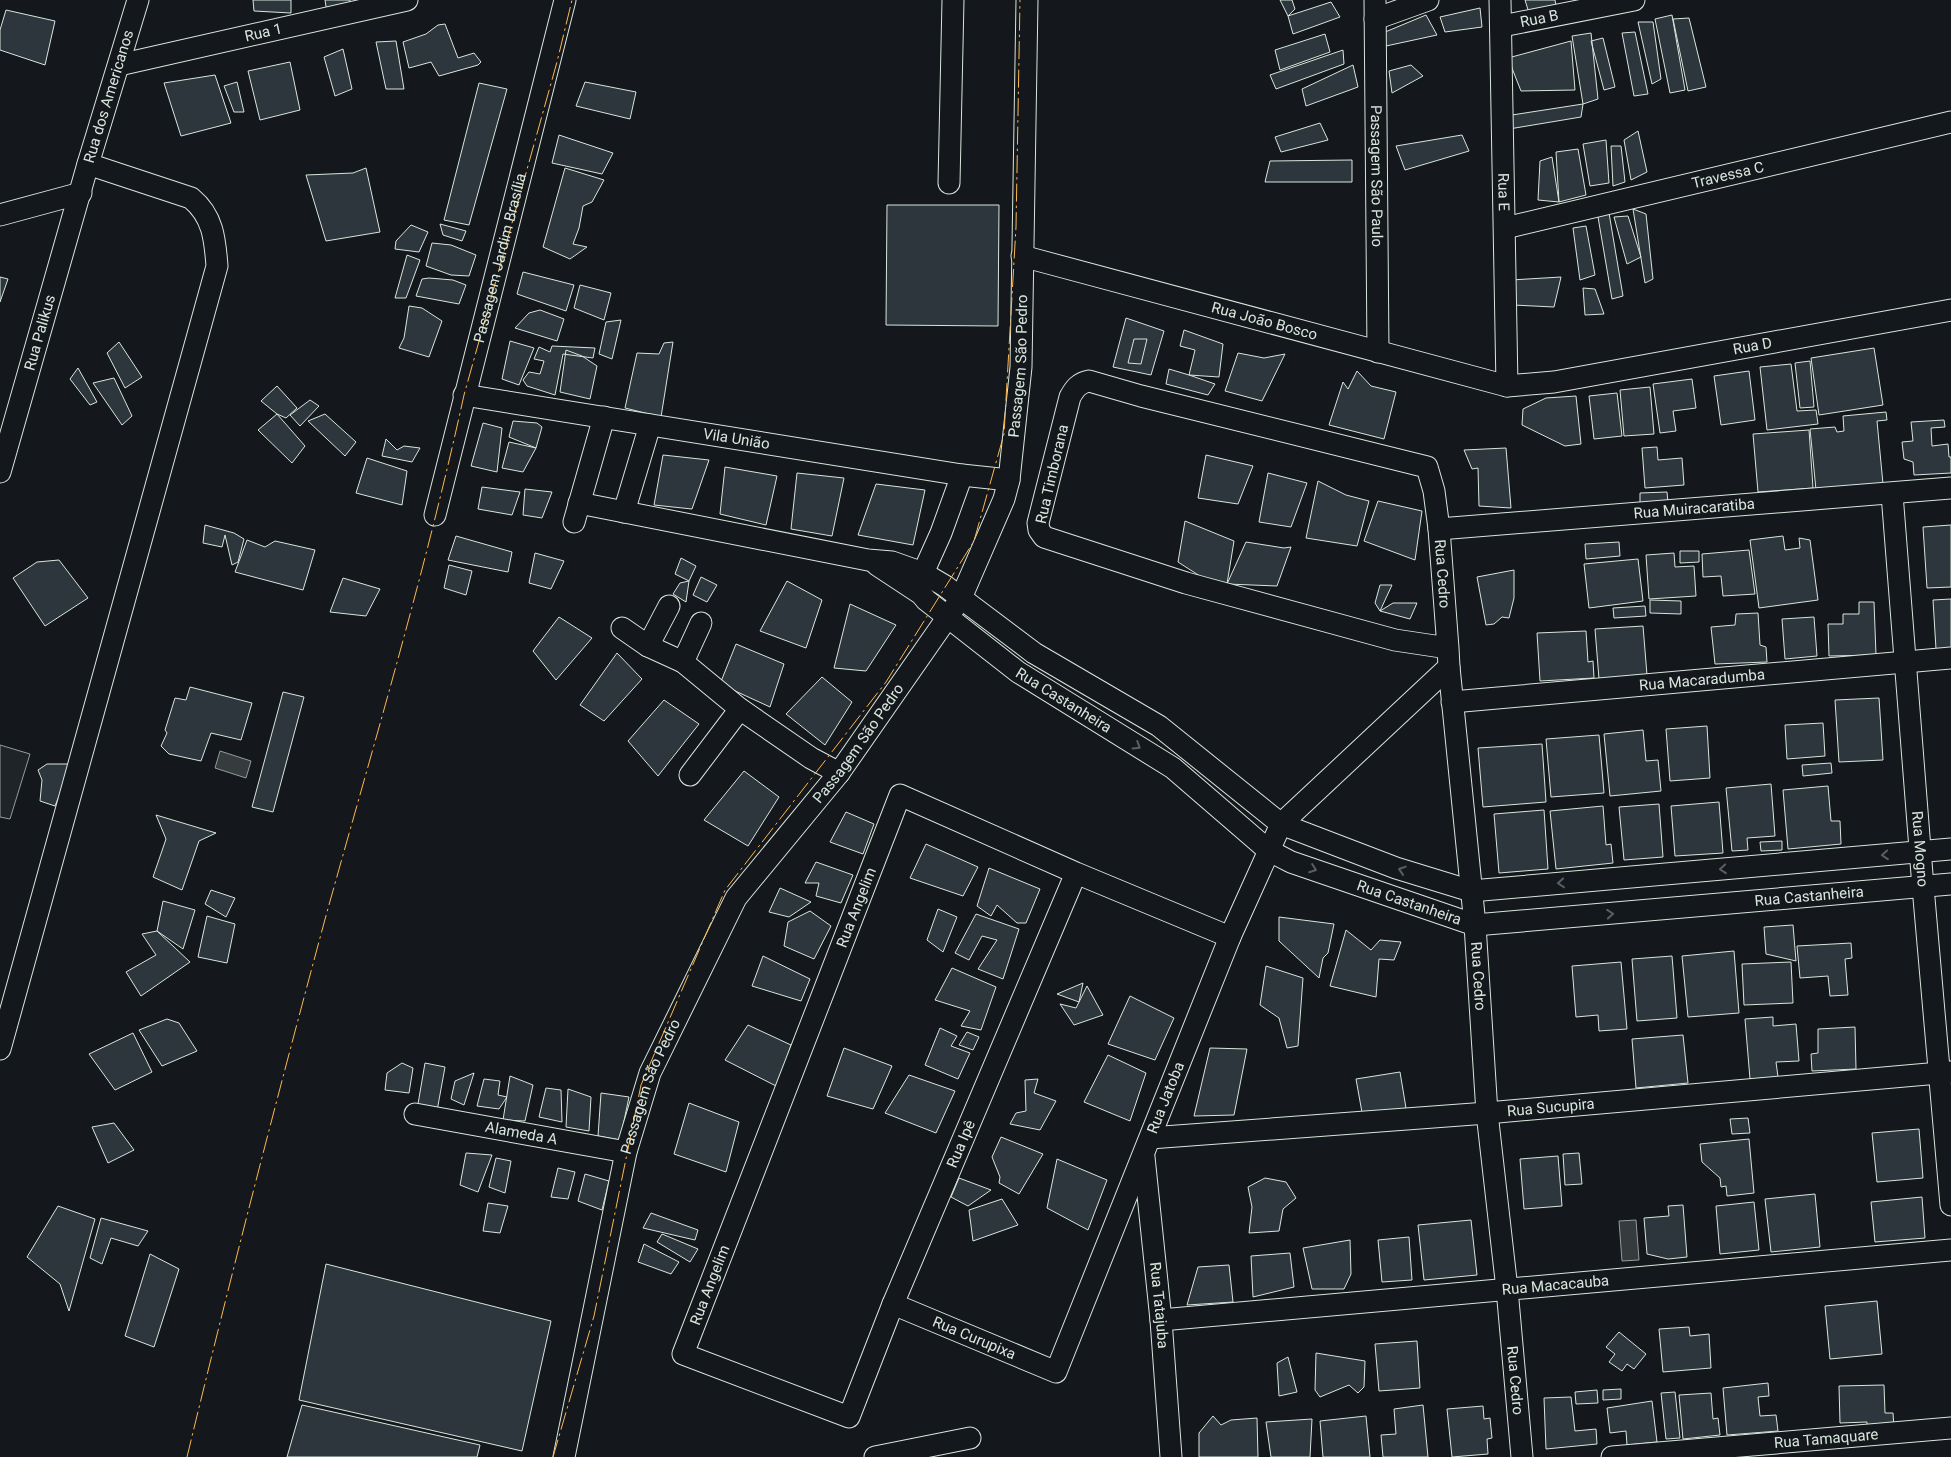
<svg xmlns="http://www.w3.org/2000/svg" width="1951" height="1457" font-family="Roboto,sans-serif">
<rect width="100%" height="100%" fill="#14181c"/>
<path fill="#202428" stroke="#939e99" d="M0 745 30 754 10 819 0 817Z"/>
<path fill="#363b3e" stroke="#939e99" d="M220 751 251 761 246 778 215 768Z
M1636 1220 1639 1260 1622 1261 1619 1221Z"/>
<path fill="#2c363c" stroke="#d8e6dc" d="M253 0H291V13L254 11Z
M325 0H350V6L327 13Z
M1280 0H1292L1295 9 1288 16Z
M1525 0H1555L1556 6 1529 13Z
M1331 2 1340 17 1293 34 1288 16Z
M1480 8 1482 27 1445 32 1440 17Z
M6 10 55 21 45 65 0 50V30Z
M1426 15 1437 35 1386 46 1378 35Z
M1672 15 1685 90 1670 93 1655 19Z
M1689 18 1706 87 1688 91 1673 19Z
M1638 22H1653L1661 79 1652 84Z
M445 24 458 58 474 53 481 62 478 65 439 76 431 62 409 68 403 42 426 34 438 25Z
M1635 32 1648 94 1634 96 1622 33Z
M1591 33 1598 99 1583 104 1572 36Z
M1325 34 1330 52 1280 70 1275 50Z
M1603 38 1615 87 1604 90 1591 41Z
M396 41 404 89H386L376 42Z
M1571 41 1575 90 1521 91 1508 58Z
M343 49 352 89 335 96 324 57Z
M1343 50 1344 64 1276 89 1270 75Z
M290 62 300 110 260 120 248 71Z
M1353 65 1358 87 1306 106 1302 89Z
M1411 65 1423 76 1392 93 1389 71Z
M215 75 231 123 181 136 164 83Z
M237 82 244 112H234L224 86Z
M585 82 636 92 630 119 576 106Z
M479 83 507 89 469 225 444 220Z
M1583 104 1581 117 1509 129 1512 115Z
M1320 123 1328 140 1281 152 1275 137Z
M1638 131 1647 172 1631 180 1624 140Z
M559 135 613 153 602 174 552 163Z
M1462 135 1469 151 1405 170 1396 146Z
M1606 140 1609 183 1590 186 1583 144Z
M1611 146H1621L1625 182 1613 186Z
M1578 149 1586 195 1559 202 1556 152Z
M1552 157 1559 202 1538 200 1540 161Z
M1352 160V182H1265L1270 161Z
M366 168 380 232 326 241 306 175 353 173Z
M565 168 604 180 592 202 583 206 579 228 573 244 587 247 570 259 543 247Z
M887 205H999L998 326 886 325Z
M1633 209 1646 214 1653 279 1645 283Z
M1609 213 1623 296 1612 299 1598 217Z
M1628 216 1641 257 1627 264 1614 217Z
M440 224 466 231 462 241 443 235Z
M411 225 428 232 419 252 395 249 396 241Z
M1586 226 1595 275 1580 280 1573 228Z
M432 243 451 245 476 255 469 276 451 275 426 266Z
M407 255 420 260 406 298H395Z
M523 272 574 285 566 311 517 294Z
M0 277 8 279 0 302Z
M1561 277 1554 307 1513 305 1511 280Z
M429 278 453 280 466 285 459 304 416 296 422 279Z
M580 285 611 293 604 320 574 308Z
M1583 288 1595 289 1604 314 1585 315Z
M409 306 422 308 442 321 429 357 399 348 404 338Z
M540 310 564 319 557 341 515 328 529 313Z
M1126 318 1164 331 1151 375 1113 367Z
M621 320 612 359 599 354 606 322Z
M1184 330 1223 344 1219 377 1189 375 1195 350 1180 346Z
M1134 339H1147L1141 364 1128 363Z
M510 341 534 348 519 385 502 379Z
M119 342 142 377 125 388 107 353Z
M673 342 661 417 625 408 637 353 659 354 664 343Z
M552 346 595 348 593 358 563 354 555 395 527 386 523 380 529 372 540 374 544 361 534 359 539 347 550 352Z
M1874 348 1883 405 1819 415 1811 358Z
M566 350 582 356 597 366 590 399 560 392Z
M1238 353 1264 358 1285 354 1262 401 1225 391Z
M1810 361 1814 407 1800 408 1795 363Z
M1791 364 1797 411 1816 410 1818 424 1767 430 1760 367Z
M78 368 97 402 90 405 70 379Z
M1169 369 1189 375 1215 384 1208 395 1166 384Z
M1357 371 1371 386 1396 392 1384 439 1329 425 1343 382 1348 389Z
M1749 371 1755 420 1721 425 1714 376Z
M114 378 132 416 122 425 93 383Z
M1692 379 1696 408 1673 411 1676 431 1660 433 1653 384Z
M277 386 297 408 286 418 277 414 261 401Z
M1650 387 1654 434 1624 436 1620 390Z
M1617 393 1622 436 1594 439 1589 396Z
M1576 396 1581 444 1565 446 1522 425 1523 409 1546 398Z
M310 400 319 406 300 426 290 415Z
M1886 412 1887 420 1877 421 1883 484 1816 490 1810 429 1835 427 1837 432 1844 431 1843 416Z
M277 414 305 446 292 463 258 430Z
M325 414 356 442 345 456 308 421Z
M1944 420 1945 427 1931 428 1932 446 1948 444 1949 457H1951V473L1914 475 1913 462 1904 459 1902 442 1913 441 1911 422Z
M513 421 537 423 542 427 536 448 509 437Z
M483 423 502 428 497 472 471 466Z
M1809 430 1813 488 1758 492 1753 434Z
M386 439 397 450 404 446 420 448 412 462 382 456Z
M509 442 536 448 523 472 502 468Z
M1657 447 1658 460 1682 458 1684 485 1645 488 1642 448Z
M1506 448 1511 508 1479 506 1478 468 1472 469 1464 450Z
M663 455 709 460 692 509 654 505Z
M1206 455 1253 466 1238 504 1198 498Z
M367 458 407 471 402 505 356 493Z
M725 467 777 476 766 525 720 514Z
M797 473 844 478 832 536 791 529Z
M1268 473 1307 483 1291 527 1259 522Z
M1318 481 1346 495 1369 501 1357 546 1306 538Z
M876 484 925 490 913 545 858 535Z
M482 487 520 492 512 515 478 509Z
M525 489 552 492 542 518 523 515Z
M1667 492 1668 503 1640 504V493Z
M1378 501 1422 511 1415 560 1364 541Z
M1185 521 1234 541 1227 584 1203 578 1178 562Z
M205 525 234 533 244 539 238 562 232 565 225 535 222 547 203 543Z
M1951 525V587L1927 588 1923 527Z
M456 536 512 552 508 572 448 560Z
M1783 536 1785 550 1800 548 1799 538 1810 540 1818 600 1759 608 1750 540Z
M247 540 265 547 275 541 315 550 303 590 235 572Z
M1246 542 1284 548 1291 547 1277 586 1227 584Z
M1619 542 1620 556 1586 559 1585 544Z
M1749 550 1755 594 1723 596 1721 576 1703 577 1702 554Z
M1680 551H1699V562L1680 563Z
M535 553 564 561 551 589 529 583Z
M1674 553 1675 567 1694 566 1696 596 1649 599 1646 555Z
M681 558 696 566 689 581 675 574Z
M1638 559 1643 601 1589 608 1584 564Z
M59 560 88 598 45 626 13 578 37 562Z
M449 565 472 571 466 595 444 588Z
M1514 570V598L1509 618 1502 617 1494 624 1486 625 1477 577Z
M701 577 717 585 707 602 693 595Z
M343 578 380 589 366 616 330 612Z
M689 581 686 602 673 594 680 583Z
M787 581 822 600 806 648 760 631Z
M1380 585H1392L1380 611 1375 603Z
M1951 599V648L1936 649 1933 600Z
M1650 600 1681 601V614L1650 613Z
M1859 602H1874L1876 655 1829 656 1828 624H1843V614H1859Z
M1393 603H1417L1410 619 1380 611Z
M850 604 896 625 866 671 834 668Z
M1645 606 1646 616 1614 618 1613 608Z
M1758 613 1760 645 1766 647 1767 662 1715 664 1711 627 1735 625 1736 614Z
M559 617 592 638 556 680 533 651Z
M1814 617 1817 656 1785 659 1782 619Z
M1643 626 1647 675 1599 679 1595 629Z
M1586 631 1588 662 1593 661 1594 678 1540 681 1537 633Z
M736 644 784 664 770 707 720 684Z
M617 653 642 679 604 721 580 705Z
M822 677 852 702 825 745 786 714Z
M190 687 252 703 241 740 211 733 201 761 169 754 161 746 167 733 165 730 175 698 186 700Z
M283 692 304 697 273 812 252 807Z
M1879 698 1883 760 1839 762 1835 700Z
M664 700 699 724 658 776 628 741Z
M1823 723 1825 756 1787 759 1785 725Z
M1707 726 1710 778 1670 781 1666 729Z
M1643 730 1646 761 1658 760 1661 791 1610 796 1604 734Z
M1599 735 1604 793 1551 797 1546 739Z
M1542 744 1546 802 1483 807 1478 748Z
M1831 763 1832 773 1803 776 1802 765Z
M47 764H72L55 806 40 801 42 780 38 770Z
M744 771 779 797 748 846 704 820Z
M1771 784 1775 836 1747 838 1748 850 1732 851 1726 788Z
M1828 786 1831 821H1840L1841 844 1788 849 1783 790Z
M1719 802 1723 853 1675 856 1671 806Z
M1659 804 1663 857 1624 860 1619 807Z
M1603 806 1606 845 1611 844 1613 863 1556 869 1550 811Z
M1544 810 1548 869 1499 873 1494 814Z
M846 812 874 824 863 854 830 842Z
M156 815 216 833 199 841 182 890 153 877 166 839Z
M1782 841V850L1761 851 1760 842Z
M926 844 978 867 963 896 910 878Z
M816 862 853 875 841 903 816 896 819 883H805Z
M989 868 1040 889 1026 923H1017L997 905 991 916 977 906Z
M780 888 811 902 789 917 769 912Z
M211 890 235 898 226 917 205 904Z
M163 901 195 910 183 949 157 931Z
M938 909 957 917 943 952 927 940Z
M810 911 831 926 814 959 784 946 788 922Z
M976 914 1019 929 1003 979 978 969 997 940 982 936 969 960 955 953Z
M207 916 235 924 227 963 198 957Z
M1279 917 1334 924 1328 953 1323 958 1319 978 1279 941Z
M1793 925 1796 961 1766 954 1764 927Z
M1346 930 1371 950 1380 940 1401 942 1394 960 1379 959 1376 997 1330 986Z
M157 931 190 962 141 996 126 972 156 955 142 934Z
M1851 943 1852 958 1845 959 1848 995 1830 996 1828 976 1800 978 1797 946Z
M1734 951 1739 1013 1688 1017 1682 956Z
M763 956 810 979 801 1001 752 986Z
M1672 956 1677 1018 1637 1021 1632 959Z
M1621 962 1627 1029 1599 1031 1598 1015 1576 1017 1572 966Z
M1791 962 1793 1003 1744 1005 1742 964Z
M1266 966 1303 978 1298 1046 1287 1048 1279 1018 1260 1005Z
M952 968 996 987 981 1030 961 1026 970 1011 935 1000Z
M1083 983 1079 1002 1057 994Z
M1087 986 1103 1015 1074 1025 1060 1004 1076 1008Z
M1130 996 1174 1018 1155 1060 1108 1044Z
M1773 1017V1026L1796 1024 1799 1061 1776 1062 1778 1077 1750 1079 1745 1019Z
M167 1019 179 1023 197 1051 162 1066 139 1030Z
M748 1025 791 1045 778 1087 725 1060Z
M1855 1027 1856 1069 1812 1071 1811 1054 1818 1053V1029Z
M940 1028 957 1036 951 1046 970 1053 958 1079 925 1065Z
M967 1032 979 1037 973 1050 959 1045Z
M133 1033 152 1072 115 1090 89 1054Z
M1683 1035 1688 1083 1636 1088 1632 1039Z
M844 1048 892 1066 873 1109 827 1096Z
M1210 1048 1247 1049 1234 1115 1194 1116Z
M1108 1055 1146 1073 1130 1121 1084 1102Z
M402 1063 413 1068 409 1093 385 1090 387 1073Z
M425 1063 445 1067 437 1111 418 1104Z
M1400 1072 1406 1108 1363 1118 1356 1079Z
M474 1073 464 1105 451 1099 455 1081Z
M909 1075 955 1091 936 1133 885 1113Z
M510 1076 533 1085 525 1121 503 1120Z
M484 1079 500 1081 498 1095 507 1097 499 1109 477 1106Z
M1038 1079 1034 1093 1056 1101 1040 1130 1010 1124 1016 1113 1026 1111 1025 1080Z
M546 1088 561 1090 562 1122 539 1117Z
M568 1089 591 1097 589 1131 566 1127Z
M601 1093 629 1097 620 1140 598 1136Z
M689 1103 739 1122 726 1172 674 1154Z
M1748 1118 1750 1133 1732 1134 1730 1119Z
M114 1123 134 1150 108 1163 92 1127Z
M1919 1129 1923 1178 1877 1182 1872 1133Z
M1001 1137 1043 1154 1019 1194 999 1183 1000 1177 992 1157Z
M1749 1139 1754 1193 1727 1196 1726 1186 1721 1187 1720 1178 1702 1162 1700 1144Z
M466 1153 492 1155 478 1192 460 1185Z
M1579 1153 1582 1184 1565 1185 1563 1154Z
M1558 1156 1562 1206 1524 1209 1520 1159Z
M496 1158 511 1161 505 1193 489 1187Z
M1057 1159 1107 1180 1088 1230 1047 1208Z
M558 1168 575 1172 568 1199 551 1197Z
M585 1174 609 1181 602 1210 578 1201Z
M959 1178 991 1190 968 1206 951 1197Z
M1265 1178 1286 1182 1296 1198 1283 1209 1279 1231 1249 1233 1252 1207 1248 1187Z
M1815 1194 1820 1247 1771 1252 1765 1199Z
M1922 1197 1925 1238 1875 1242 1871 1202Z
M1002 1199 1018 1225 973 1241 969 1210Z
M1754 1202 1759 1250 1720 1254 1716 1206Z
M488 1203 508 1206 500 1233 483 1231Z
M1683 1205 1687 1257 1668 1259 1647 1254 1644 1218 1669 1216 1668 1206Z
M58 1206 95 1219 69 1311 60 1284 27 1257Z
M651 1213 698 1230 695 1240 643 1228Z
M101 1218 148 1231 138 1246 111 1238 102 1264 90 1258Z
M1471 1220 1477 1275 1424 1280 1418 1225Z
M662 1234 698 1249 690 1262 657 1242Z
M1409 1237 1412 1280 1382 1282 1378 1240Z
M1350 1240 1351 1274 1344 1289H1312L1303 1248Z
M644 1244 679 1262 671 1274 638 1262Z
M1290 1253 1294 1287 1253 1297 1251 1256Z
M150 1254 179 1269 154 1347 125 1336Z
M326 1264 551 1321 522 1451 299 1400Z
M1229 1265 1233 1302 1187 1305 1198 1267Z
M1877 1301 1882 1354 1830 1359 1825 1306Z
M1689 1327 1690 1336 1709 1334 1711 1368 1663 1372 1659 1329Z
M1619 1332 1646 1354 1634 1369 1627 1364 1622 1371 1609 1362 1615 1354 1606 1347Z
M1417 1341 1420 1388 1379 1391 1375 1344Z
M1316 1353 1365 1361 1364 1387 1358 1393 1349 1385 1320 1397 1315 1390Z
M1288 1357 1297 1392 1279 1396 1277 1363Z
M1768 1383 1769 1396 1758 1397 1760 1416 1776 1415 1778 1431 1727 1435 1723 1388Z
M1884 1385 1885 1413H1893L1894 1428 1867 1429V1422L1840 1423 1839 1386Z
M1621 1389V1399L1603 1400V1390Z
M1597 1390 1598 1403 1576 1404 1575 1392Z
M1675 1392 1680 1438 1666 1439 1661 1393Z
M1711 1393 1713 1419 1718 1418 1720 1435 1683 1439 1679 1395Z
M1571 1397 1575 1431 1596 1429 1597 1444 1546 1449 1544 1398Z
M1652 1401 1657 1442 1627 1445 1626 1431 1610 1433 1607 1408Z
M302 1405 480 1445 477 1457H287Z
M1423 1405 1428 1457H1383L1381 1435 1396 1434 1394 1409Z
M1483 1406 1484 1419 1490 1418 1492 1438 1487 1439 1488 1454 1452 1457 1447 1409Z
M1213 1416 1221 1425 1231 1420 1257 1418 1258 1457H1199V1433Z
M1366 1416 1370 1457H1323L1320 1421Z
M1312 1419 1310 1457H1271L1266 1422Z"/>
<g fill="none" stroke-linecap="round" stroke-linejoin="round">
<defs>
<g id="minor">
<path id="s1" d="M1375 0 1378 352"/>
<path id="s2" d="M1500 0 1507 386"/>
<path d="M1375 19 1428 0"/>
<path id="s3" d="M1502 26 1634 0"/>
<path id="s4" d="M119 65 407 0"/>
<path d="M949 183 953 0"/>
<path d="M0 215 81 193"/>
<path id="s5" d="M1505 228 1951 122"/>
<path id="s6" d="M1022 256 1507 386 1554 382 1951 310"/>
<path id="s7" d="M464 395 962 475 1009 480"/>
<path id="s8" d="M0 472 88 164 138 0"/>
<path id="s9" d="M1892 494 1923 887 1951 1205"/>
<path d="M579 503 868 560 892 562 923 573 945 586 1034 653 1159 726 1281 824 1396 868 1471 891 1951 849"/>
<path d="M624 512 650 425"/>
<path id="s10" d="M435 515 565 0"/>
<path d="M574 522 604 417"/>
<path id="s11" d="M1439 529 1951 488"/>
<path id="s12" d="M877 565 921 594 926 600 1018 672 1173 768 1268 850 1291 862 1475 925 1951 884"/>
<path d="M923 573 941 533 962 475"/>
<path d="M622 628 648 646 683 662 740 709 811 758 839 773"/>
<path d="M648 646 669 606"/>
<path id="s13" d="M1448 648 1395 640 1186 583 1044 537 1039 530 1038 523 1070 397C1075 388 1079 383 1089 381L1141 396 1427 467 1434 491 1439 529 1448 648 1449 667 1475 925 1487 1113 1507 1289 1522 1457"/>
<path d="M683 662 701 623"/>
<path id="s14" d="M1452 702 1951 658"/>
<path d="M690 775 740 709"/>
<path id="s15" d="M1076 873 893 1304 849 1417 683 1354 900 795 1076 873 1230 937"/>
<path d="M0 1049 217 266C215 239 213 216 191 198L88 164"/>
<path id="s16" d="M415 1114 626 1152"/>
<path id="s17" d="M1150 1138 1487 1113 1951 1072"/>
<path id="s18" d="M1144 1157 1161 1320 1171 1457"/>
<path id="s19" d="M893 1304 1056 1372 1230 937 1281 824 1449 667"/>
<path id="s20" d="M1161 1320 1951 1250"/>
<path id="s21" d="M564 1457 626 1152 650 1073 736 898 839 773 961 598 1004 499 1009 480 1021 367 1027 0"/>
<path d="M875 1457 970 1438"/>
<path id="s22" d="M1612 1457 1951 1428"/>
</g>
</defs>
<use href="#minor" stroke="#d8e6dc" stroke-width="23"/>
<use href="#minor" stroke="#14181c" stroke-width="21"/>
<path stroke="#ffb74d" stroke-width="1" stroke-dasharray="18 4 2.5 4" stroke-linecap="butt" d="M187 1457C231 1275 278 1093 327 912 375 740 426 569 464 395L557 62 572 0
M553 1457 594 1316 641 1085 725 890 886 682 974 541 1004 434 1016 227 1020 0"/>
</g>
<defs><path id="oneway-chevron" d="M-2-3.5L2.5 0L-2 3.5" fill="none" stroke-width="1.6" stroke-linecap="round" stroke-linejoin="round" transform="scale(1.25)"/></defs>
<g stroke="#59605f">
<use href="#oneway-chevron" transform="translate(1137 746) rotate(32)"/>
<use href="#oneway-chevron" transform="translate(1885 855) rotate(175)"/>
<use href="#oneway-chevron" transform="translate(1313 869) rotate(20)"/>
<use href="#oneway-chevron" transform="translate(1723 869) rotate(175)"/>
<use href="#oneway-chevron" transform="translate(1402 870) rotate(-162)"/>
<use href="#oneway-chevron" transform="translate(1561 883) rotate(175)"/>
<use href="#oneway-chevron" transform="translate(1610 914) rotate(-5)"/>
</g>
<g text-anchor="middle" dominant-baseline="central" stroke-width="4" stroke-linejoin="round" paint-order="stroke">
<g font-size="15" fill="#d8e6dc" stroke="#14181c">
<text stroke="none"><textPath href="#s3" startOffset="38">Rua B</textPath></text>
<text stroke="none"><textPath href="#s4" startOffset="148">Rua 1</textPath></text>
<text stroke="none"><textPath href="#s8" startOffset="391">Rua dos Americanos</textPath></text>
<text stroke="none"><textPath href="#s5" startOffset="229">Travessa C</textPath></text>
<text stroke="none"><textPath href="#s1" startOffset="176">Passagem São Paulo</textPath></text>
<text stroke="none"><textPath href="#s2" startOffset="192">Rua E</textPath></text>
<text stroke="none"><textPath href="#s10" startOffset="265">Passagem Jardim Brasília</textPath></text>
<text stroke="none"><textPath href="#s6" startOffset="251">Rua João Bosco</textPath></text>
<text stroke="none"><textPath href="#s8" startOffset="145">Rua Palikus</textPath></text>
<text stroke="none"><textPath href="#s6" startOffset="751">Rua D</textPath></text>
<text stroke="none"><textPath href="#s21" startOffset="1206">Passagem São Pedro</textPath></text>
<text stroke="none"><textPath href="#s7" startOffset="276">Vila União</textPath></text>
<text transform="translate(1052 474) rotate(-77)">Rua Timborana</text>
<text stroke="none"><textPath href="#s11" startOffset="256">Rua Muiracaratiba</textPath></text>
<text stroke="none"><textPath href="#s13" startOffset="1048">Rua Cedro</textPath></text>
<text stroke="none"><textPath href="#s14" startOffset="251">Rua Macaradumba</textPath></text>
<text stroke="none"><textPath href="#s12" startOffset="231">Rua Castanheira</textPath></text>
<text stroke="none"><textPath href="#s21" startOffset="786">Passagem São Pedro</textPath></text>
<text stroke="none"><textPath href="#s9" startOffset="356">Rua Mogno</textPath></text>
<text stroke="none"><textPath href="#s12" startOffset="1041">Rua Castanheira</textPath></text>
<text stroke="none"><textPath href="#s12" startOffset="636">Rua Castanheira</textPath></text>
<text stroke="none"><textPath href="#s15" startOffset="1246">Rua Angelim</textPath></text>
<text stroke="none"><textPath href="#s13" startOffset="1452">Rua Cedro</textPath></text>
<text stroke="none"><textPath href="#s21" startOffset="381">Passagem São Pedro</textPath></text>
<text stroke="none"><textPath href="#s19" startOffset="472">Rua Jatoba</textPath></text>
<text stroke="none"><textPath href="#s17" startOffset="402">Rua Sucupira</textPath></text>
<text stroke="none"><textPath href="#s16" startOffset="108">Alameda A</textPath></text>
<text transform="translate(961 1144) rotate(-67)">Rua Ipê</text>
<text stroke="none"><textPath href="#s20" startOffset="396">Rua Macacauba</textPath></text>
<text stroke="none"><textPath href="#s15" startOffset="841">Rua Angelim</textPath></text>
<text stroke="none"><textPath href="#s18" startOffset="149">Rua Tatajuba</textPath></text>
<text stroke="none"><textPath href="#s19" startOffset="88">Rua Curupixa</textPath></text>
<text stroke="none"><textPath href="#s13" startOffset="1858">Rua Cedro</textPath></text>
<text stroke="none"><textPath href="#s22" startOffset="215">Rua Tamaquare</textPath></text>
</g>
</g>
</svg>
